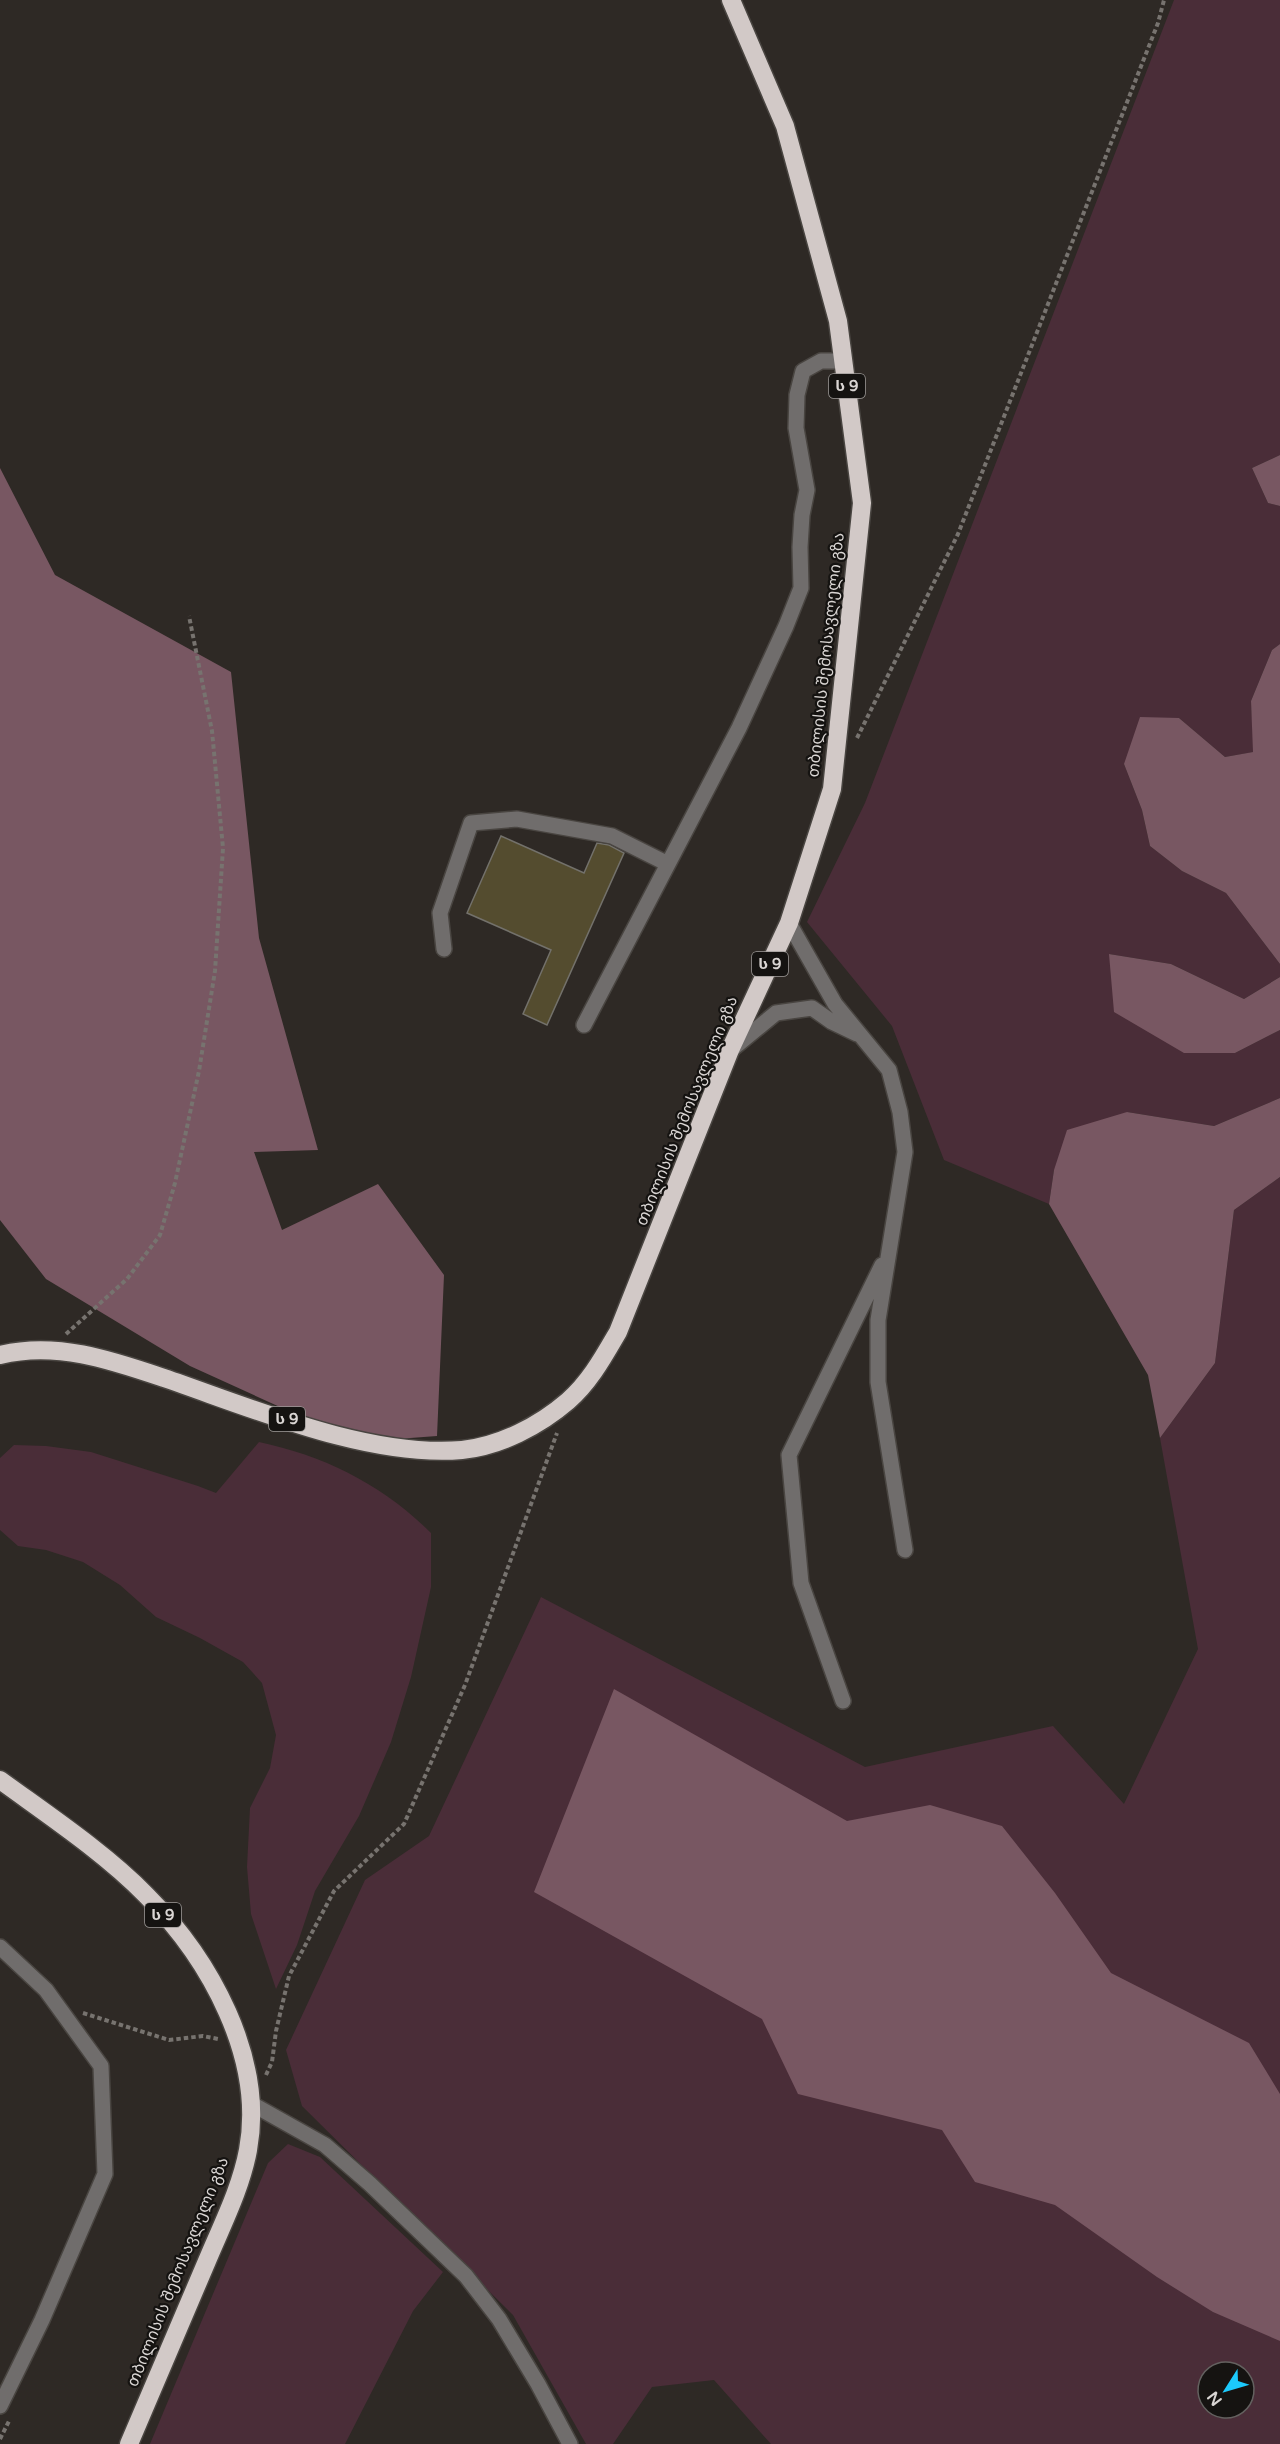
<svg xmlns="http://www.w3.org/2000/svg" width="1280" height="2444" font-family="'Varela Round','Noto Sans Georgian',sans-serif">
<rect width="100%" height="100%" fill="#2e2925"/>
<path fill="#4a2d38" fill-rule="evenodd" d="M1174 0H1280V455L1252 468 1268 503 1280 506V644L1272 650 1251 701 1254 752 1225 757 1179 718 1124 764 1142 810 1150 846 1182 871 1226 893 1280 964V977L1244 999 1171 964 1109 954 1235 1053 1280 1030V1098L1214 1126 1127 1112 1054 1170 1049 1204 944 1160 892 1026 807 922 865 803Z
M1280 1177V2444H771L714 2380 652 2387 613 2444H586L513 2315 302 2106 286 2050 365 1880 429 1836 541 1597 865 1767 1053 1726 1124 1804 1198 1649 1160 1438 1215 1363 1234 1210ZM1208 2372H1244V2408H1208Z
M259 1442C325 1456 383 1485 431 1533V1587L411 1677 391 1742 359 1816 315 1891 297 1945 276 1989 251 1914 247 1867 250 1808 270 1768 276 1735 262 1683 243 1662 200 1638 156 1617 120 1585 83 1562 46 1550 18 1546 0 1530V1458L14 1445 46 1446 91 1452 198 1486 216 1493Z
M288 2144 320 2157 443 2272 413 2311 345 2444H150L268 2163Z"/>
<path fill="#785762" d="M1280 455V506L1268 503 1252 468Z
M0 468 55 575 231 672 259 938 318 1150 254 1152 282 1230 378 1184 444 1275 437 1436 357 1442 190 1366 46 1279 0 1220Z
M1280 644V964L1226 893 1182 871 1150 846 1142 810 1124 764 1140 717 1179 718 1225 757 1253 752 1251 701 1272 650Z
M1109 954 1171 964 1244 999 1280 977V1030L1235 1053H1184L1114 1012Z
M1280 1098V1177L1234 1210 1215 1363 1160 1438 1148 1375 1049 1204 1054 1170 1067 1130 1127 1112 1214 1126Z
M614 1689 847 1821 930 1805 1002 1826 1055 1893 1111 1973 1249 2043 1280 2094V2341L1213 2312 1157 2277 1055 2205 975 2182 942 2130 798 2094 762 2019 534 1892Z"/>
<path fill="#544c2f" stroke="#73716b" stroke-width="1.5" d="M501 836 584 873 597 843 609 845 624 853 547 1025 523 1014 551 950 467 913Z"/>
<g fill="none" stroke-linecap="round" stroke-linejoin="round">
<defs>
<path id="minor" d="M789 923 835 1004 889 1070 900 1112 905 1152 878 1320V1382L905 1550
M444 949 440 913 471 823 517 819 612 836 668 864
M584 1025 739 728 786 626 801 588 800 547 802 515 807 490 796 428 797 395 803 371 821 361H843
M731 1050 776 1013 812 1008 832 1022 857 1034
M843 1701 801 1583 789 1455 882 1265
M0 1947 46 1990 101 2066 105 2174 42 2320 0 2406
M252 2104 325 2145 370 2184 466 2276 499 2319 538 2384 570 2444"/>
<path id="highway" d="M0 1355C56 1341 111 1360 164 1378 252 1408 368 1458 462 1450 500 1446 539 1426 568 1401 590 1382 604 1356 618 1332L730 1050 789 923 832 789 862 503 838 321 785 126 731 0
M0 1780C48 1815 105 1853 146 1895 210 1959 265 2058 248 2150 241 2188 222 2225 207 2261 181 2322 155 2383 129 2444"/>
</defs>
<use href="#minor" stroke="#494541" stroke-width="18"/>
<use href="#highway" stroke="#494541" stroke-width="21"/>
<path stroke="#77736f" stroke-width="4" stroke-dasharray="4.5 3" stroke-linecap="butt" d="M857 738 958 534 1158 23 1164 0
M66 1334 127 1279 160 1235 175 1183 199 1071 215 971 223 848 212 731 189 616
M83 2013 169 2040 203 2036 218 2039
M266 2075 272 2062 276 2031 289 1976 334 1891 404 1824 465 1685 557 1433
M0 2439 10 2419"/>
<use href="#minor" stroke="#706d6c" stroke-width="15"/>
<use href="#highway" stroke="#d2c9c7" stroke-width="18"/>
</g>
<g text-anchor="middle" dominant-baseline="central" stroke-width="4.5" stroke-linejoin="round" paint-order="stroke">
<g fill="#151311" stroke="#9e9b99" stroke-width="1.5">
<rect x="829" y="374" width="36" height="24" rx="4.5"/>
<rect x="752" y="952" width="36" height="24" rx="4.5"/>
<rect x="269" y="1407" width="36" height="24" rx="4.5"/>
<rect x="145" y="1903" width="36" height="24" rx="4.5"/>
</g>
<g font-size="15" font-weight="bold" fill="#d9d5d3">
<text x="847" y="386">ს 9</text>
<text x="770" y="964">ს 9</text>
<text x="287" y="1419">ს 9</text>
<text x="163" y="1915">ს 9</text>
</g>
<g font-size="16" fill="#d9d5d3" stroke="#151311">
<text transform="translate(826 655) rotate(-84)">თბილისის შემოსავლელი გზა</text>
<text transform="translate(687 1111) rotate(-68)">თბილისის შემოსავლელი გზა</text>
<text transform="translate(178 2272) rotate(-68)">თბილისის შემოსავლელი გზა</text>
</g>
</g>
<g transform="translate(1226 2390) rotate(233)"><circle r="28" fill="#151311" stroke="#63615f" stroke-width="1.5"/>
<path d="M0-4.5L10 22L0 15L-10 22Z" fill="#1cc9fc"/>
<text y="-9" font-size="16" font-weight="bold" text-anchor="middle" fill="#d9d5d3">N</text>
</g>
</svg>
